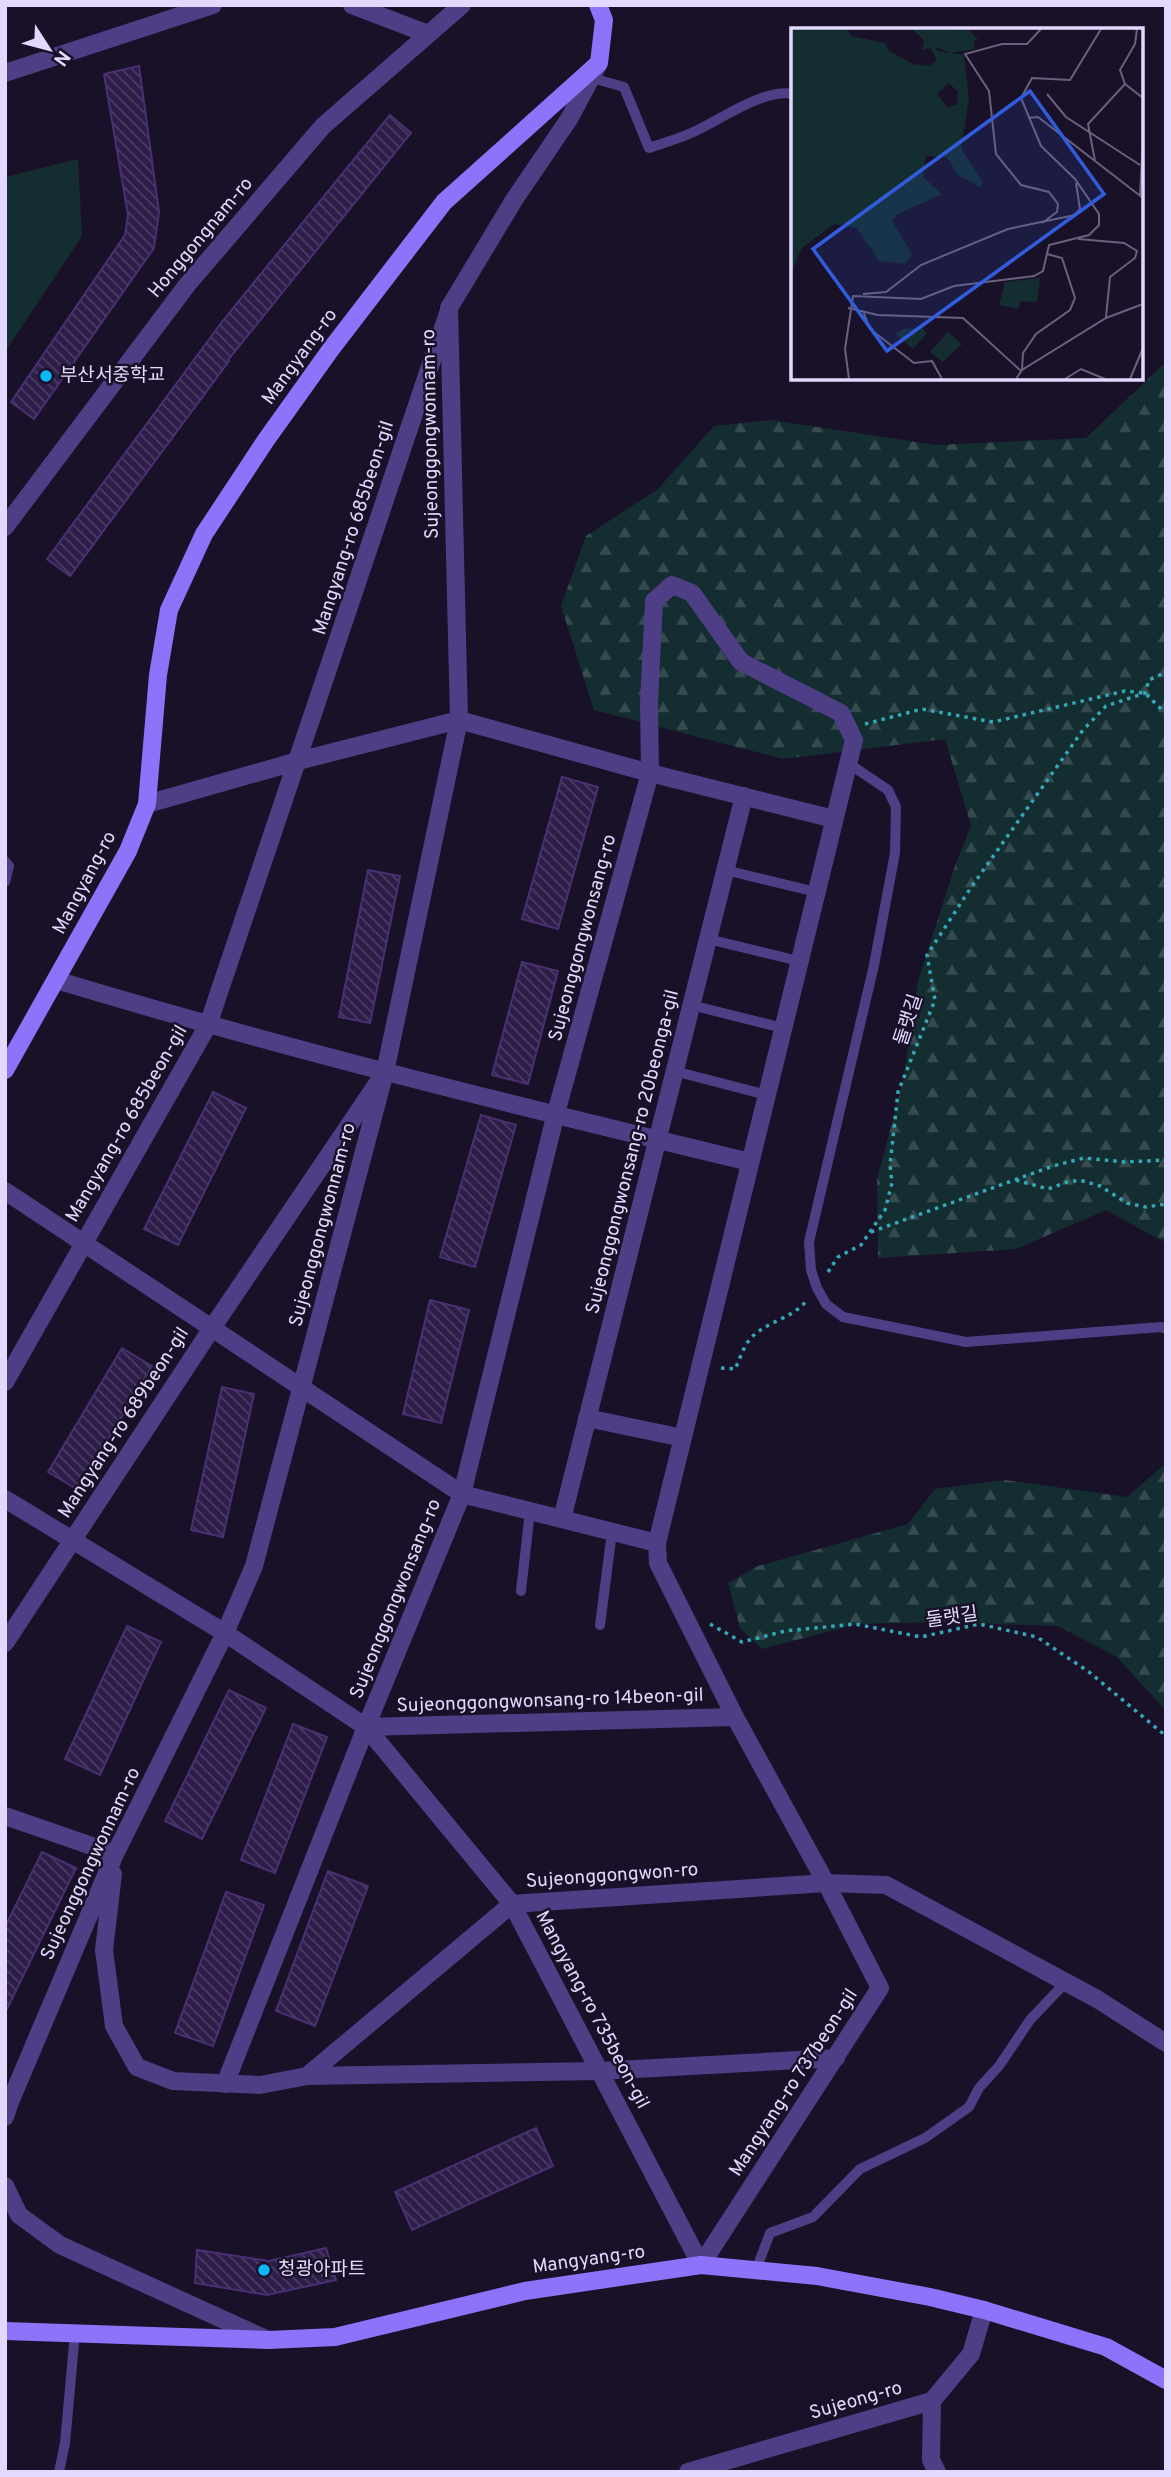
<svg xmlns="http://www.w3.org/2000/svg" width="1171" height="2477" font-family="Overpass,'Noto Sans KR',sans-serif">
<defs>
<pattern id="forest-firs" width="22" height="20" patternUnits="userSpaceOnUse" patternTransform="scale(1.75)"><rect width="22" height="20" fill="#142d31"/><path d="M5 1l3.5 6h-7zM16 11l3.5 6h-7z" fill="#364b50"/></pattern>
<pattern id="building-back-hatch" width="6" height="6" patternUnits="userSpaceOnUse" patternTransform="scale(1.75)"><rect width="6" height="6" fill="#2d1d48"/><path d="M-1 5l2 2M0 0l6 6M5-1l2 2" fill="none" stroke="#4b3d63"/></pattern>
</defs>
<rect width="100%" height="100%" fill="#191128"/>
<path fill="url(#forest-firs)" d="M1166 362V1243L1106 1210 1016 1249 878 1258 877 1179 903 1081 918 981 955 866 971 825 945 739 783 759 594 710 561 606 586 536 658 489 714 426 771 420 936 445 1086 438Z
M1166 1463V1711L1117 1657 1058 1626 941 1622 858 1624 762 1649 740 1628 728 1583 758 1566 908 1524 935 1489 1005 1480 1127 1497Z"/>
<path fill="#142d31" d="M78 159 82 236 5 352V177Z"/>
<path fill="url(#building-back-hatch)" stroke="#493073" stroke-width="2" d="M139 66 159 212 154 248 34 419 11 402 125 235 128 215 104 74Z
M390 115 411 133 228 360 229 361 70 576 47 559 221 323Z
M562 777 598 787 558 929 522 919Z
M368 870 400 876 370 1023 339 1017Z
M522 962 558 971 528 1084 492 1075Z
M213 1092 246 1108 178 1245 144 1229Z
M481 1115 516 1125 475 1267 440 1257Z
M430 1300 469 1310 441 1423 403 1414Z
M122 1348 152 1366 78 1490 48 1472Z
M222 1387 254 1394 223 1537 191 1530Z
M127 1626 161 1642 100 1775 65 1759Z
M229 1690 266 1708 202 1839 165 1821Z
M293 1724 327 1737 275 1873 241 1860Z
M42 1852 76 1868 5 2013V1927Z
M328 1871 368 1886 315 2026 276 2011Z
M226 1892 264 1905 213 2046 175 2033Z
M536 2128 553 2166 412 2230 395 2192Z
M326 2248 336 2280 267 2295 195 2283 197 2250 269 2261Z"/>
<g fill="none" stroke-linecap="round" stroke-linejoin="round">
<path stroke="#34a8b6" stroke-width="3.5" stroke-dasharray="3.5 5" stroke-linecap="butt" d="M865 724 922 709 993 722 1125 691 1145 693 1166 714
M1016 1180 1048 1189 1070 1181H1083L1100 1186 1127 1203 1146 1207 1166 1204
M871 1232 1053 1166 1084 1158 1125 1162 1166 1160
M828 1272 838 1257 861 1245 885 1210 892 1183 890 1165 898 1092 935 1000 927 955 972 886 1083 730 1106 706 1145 693 1149 680 1166 672
M721 1368 735 1369C739 1361 742 1351 747 1343 761 1322 792 1320 807 1300
M710 1624 742 1642 785 1631 855 1624 921 1637 979 1624 1037 1637 1089 1672 1166 1736"/>
<path stroke="#4d3e85" stroke-width="10" d="M592 78 624 87 649 148C663 143 678 139 691 133 719 121 763 88 793 94
M848 763 888 790 896 807 895 853 874 965 809 1242 811 1270 817 1288 826 1304 843 1317 966 1342 1161 1327 1166 1329
M5 861 9 866 5 882
M725 870 816 892
M708 939 799 961
M691 1005 783 1028
M674 1071 767 1095
M521 1591 530 1511
M600 1625 612 1532
M756 2270 770 2233 813 2217 860 2169 925 2138 969 2107 979 2088 999 2066 1030 2020 1066 1982
M59 2472 65 2443 75 2333"/>
<path stroke="#4d3e85" stroke-width="18" d="M147 804 298 761 459 720 650 773 834 819
M56 980C285 1049 517 1106 750 1162
M5 1191 462 1494 657 1543
M5 1382 208 1025 449 310
M587 1418 683 1438
M5 1499 225 1633 366 1727 512 1904 701 2265 880 1988 826 1883 735 1717 658 1563 657 1543 854 740 841 713 741 662 692 593 672 585 654 601 649 703 650 773 556 1113 462 1494 366 1727 225 2084
M562 1519 744 796
M5 1643 212 1328 383 1075
M366 1727 735 1717
M5 1816 115 1854
M307 2076 600 2071 836 2058
M932 2401 931 2460 937 2472"/>
<path stroke="#4d3e85" stroke-width="18" d="M352 5 428 34
M5 73 213 5
M5 527 187 285 323 126 462 5
M113 1874 104 1950 114 2026 137 2067 173 2081 260 2085 307 2076 512 1904 826 1883 886 1885 1097 1999 1166 2043
M5 2117 10 2102 115 1854 225 1633 254 1566 385 1072 459 720 449 308 514 200 569 119 598 65
M5 2186 19 2215 60 2245 268 2340
M688 2472 932 2401 971 2354 984 2310"/>
<path stroke="#8e73fa" stroke-width="18" d="M5 1070 128 851 147 804 158 675 169 610 204 534 266 440 331 349 444 202 599 63 604 20 598 5
M5 2331 268 2340 335 2337 525 2291 701 2265 817 2276 930 2297 984 2310 1106 2347 1166 2380"/>
</g>
<g fill="#0cb7f7" stroke="#191128" stroke-width="2.5">
<circle cx="46" cy="376" r="7"/>
<circle cx="264" cy="2270" r="7"/>
</g>
<g text-anchor="middle" dominant-baseline="central" stroke-width="5" stroke-linejoin="round" paint-order="stroke">
<g font-size="19" fill="#e3d9fe" stroke="#191128">
<text transform="translate(201 238) rotate(-50)">Honggongnam-ro</text>
<text transform="translate(300 357) rotate(-54)">Mangyang-ro</text>
<text transform="translate(431 434) rotate(-91)">Sujeonggongwonnam-ro</text>
<text transform="translate(354 528) rotate(-72)">Mangyang-ro 685beon-gil</text>
<text transform="translate(85 883) rotate(-62)">Mangyang-ro</text>
<text transform="translate(583 938) rotate(-75)">Sujeonggongwonsang-ro</text>
<text transform="translate(909 1020) rotate(-72)">둘랫길</text>
<text transform="translate(127 1124) rotate(-60)">Mangyang-ro 685beon-gil</text>
<text transform="translate(633 1152) rotate(-76)">Sujeonggongwonsang-ro 20beonga-gil</text>
<text transform="translate(323 1225) rotate(-75)">Sujeonggongwonnam-ro</text>
<text transform="translate(124 1423) rotate(-57)">Mangyang-ro 689beon-gil</text>
<text transform="translate(396 1599) rotate(-68)">Sujeonggongwonsang-ro</text>
<text transform="translate(952 1618) rotate(-8)">둘랫길</text>
<text transform="translate(550 1701) rotate(-2)">Sujeonggongwonsang-ro 14beon-gil</text>
<text transform="translate(91 1864) rotate(-65)">Sujeonggongwonnam-ro</text>
<text transform="translate(612 1876) rotate(-4)">Sujeonggongwon-ro</text>
<text transform="translate(592 2010) rotate(62)">Mangyang-ro 735beon-gil</text>
<text transform="translate(794 2083) rotate(-57)">Mangyang-ro 737beon-gil</text>
<text transform="translate(589 2260) rotate(-8)">Mangyang-ro</text>
<text transform="translate(856 2401) rotate(-16)">Sujeong-ro</text>
</g>
<g font-size="19" fill="#e3d9fe" stroke="#191128" text-anchor="start">
<text x="60" y="376">부산서중학교</text>
<text x="278" y="2270">청광아파트</text>
</g>
</g>
<g transform="translate(791 28)">
<rect width="352" height="352" fill="#191128"/>
<path d="M0 1H57L60 8 94 15 98 23 122 36 138 38 146 32 140 20 131 22 133 12 121 1H130L147 23 173 27 178 71 170 120 192 155 189 159 167 147 156 129 135 128 132 149 151 166 107 186 101 193 121 226 114 236 88 233 66 200 43 196 11 220 0 245ZM158 55 167 64 166 76 157 80 146 66ZM249 250 246 274 229 273 228 281 208 277 214 254Z" fill="#142d31" fill-rule="evenodd"/>
<path d="M178 1 187 12H183L184 21 160 25 137 16 128 2ZM131 300 136 305 122 321 105 306 112 301ZM157 304 171 316 152 334 139 324Z" fill="#142d31"/>
<path fill="none" stroke="#6a617e" stroke-width="2" d="M250 1 236 16H211L174 26 198 63 205 126 230 157 258 164 267 176 266 184 251 195M346 1 344 16 329 42 334 56 352 70M256 66 275 89 349 137M237 90 247 89 352 170M304 133 297 96 334 56M349 168 352 110M287 211 333 215 346 223 344 230 319 249 315 289M72 266 95 264 130 237 217 201 284 187 289 181 285 155M57 280 87 287 172 290 230 343M72 283 79 301 123 335 141 333 151 351M231 342 232 325 245 306 279 282 284 270 271 230 256 226M58 351 54 321 62 268 130 271 163 258 243 248 252 243 258 217 298 207 308 197V186L284 151 250 118 230 70 241 50 279 52 310 1M225 351 231 342 315 290 352 276M274 351 290 341 314 351M339 351 352 320"/>
<path fill="#315cdc" fill-opacity="0.15" stroke="#315cdc" stroke-width="3.5" d="M239 63 313 166 96 323 22 221Z"/>
<rect width="352" height="352" fill="none" stroke="#e3d9fe" stroke-width="3.5"/>
</g>
<rect width="1171" height="2477" fill="none" stroke="#e3d9fe" stroke-width="14"/>
<g transform="translate(49 49) rotate(126)" stroke="#191128" stroke-width="5" paint-order="stroke">
<path d="M0-5L12 26L0 18L-12 26Z" fill="#e3d9fe"/>
<text y="-10" font-size="19" font-weight="bold" text-anchor="middle" fill="#e3d9fe">N</text>
</g>
</svg>
